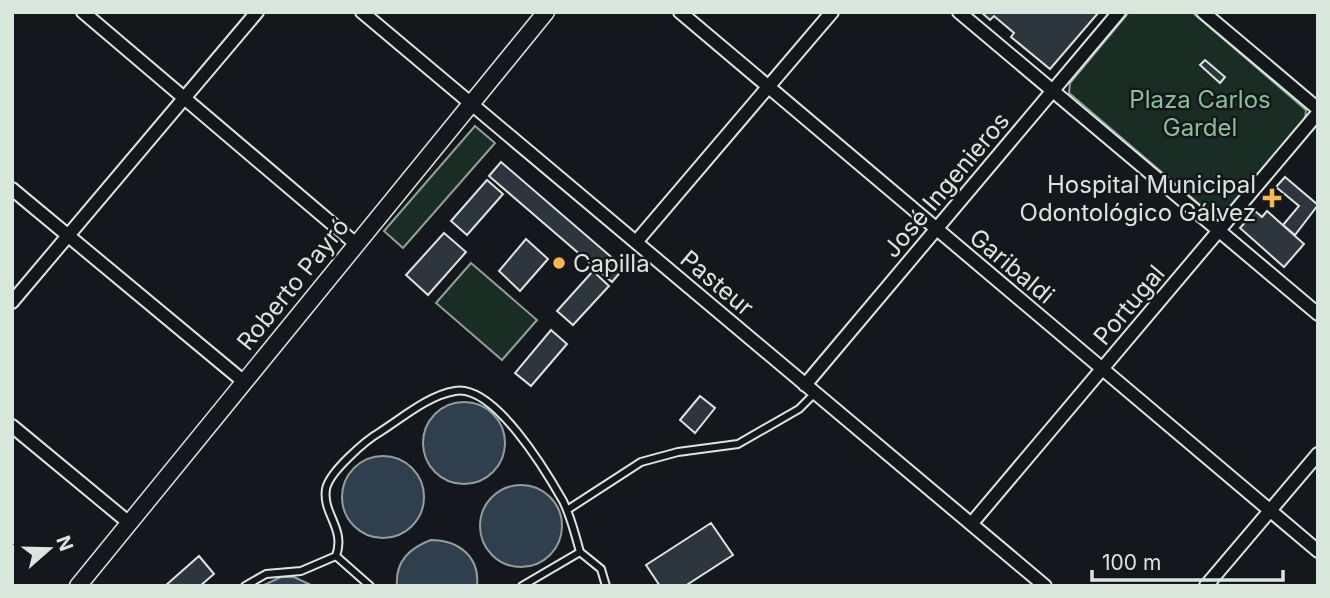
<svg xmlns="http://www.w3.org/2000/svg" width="1330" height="598" font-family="Inter,sans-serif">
<rect width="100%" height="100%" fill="#14181c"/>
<path fill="#1a2d24" stroke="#939e99" stroke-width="2" d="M1129 12H1192L1306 110 1305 120 1223 216 1212 215 1069 93 1070 83Z
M475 126 495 143 403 248 384 231Z
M471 263 537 320 502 360 436 303Z"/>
<path fill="#2f3f4d" stroke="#939e99" stroke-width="2" d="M423 443a41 41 0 1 1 82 0a41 41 0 1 1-82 0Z
M342 497a41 41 0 1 1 82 0a41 41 0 1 1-82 0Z
M480 526a41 41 0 1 1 82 0a41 41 0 1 1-82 0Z
M431 540C458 540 480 556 477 586H397C395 562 409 548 431 540Z
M281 577H294L313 586H262Z"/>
<path fill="#2c363c" stroke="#d8e6dc" stroke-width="2" d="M981 12H1099L1050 69 1011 37 1014 33 994 16 990 20Z
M1205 60 1225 77 1220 83 1200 65Z
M501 162 624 268 612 282 489 176Z
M1285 177 1318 205 1295 235 1283 225 1299 206 1276 187Z
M487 180 503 194 467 235 451 221Z
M1255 211 1262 217 1267 211 1304 244 1284 267 1240 228Z
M444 233 466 252 428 295 406 275Z
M526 239 548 259 520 291 499 271Z
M593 271 609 286 573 325 557 311Z
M551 330 567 344 531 386 515 373Z
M700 396 715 408 695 433 680 420Z
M711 523 733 555 685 586H660L646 565Z
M199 556 214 574 200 586H165Z"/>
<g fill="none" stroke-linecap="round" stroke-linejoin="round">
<defs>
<path id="lane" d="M567 510 641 462 678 452 738 444 799 409 815 393
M336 556 370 586
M245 586 266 574 301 571 336 556C346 528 322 514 326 489 329 472 366 440 380 432 402 418 429 395 455 391 494 384 546 471 563 501 571 517 575 534 580 552
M522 586 580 552 601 569 606 586"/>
<path id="street" d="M83 12 356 244
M362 12 1045 586
M680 12 1318 551
M959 12 1318 314
M1203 12 1318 109
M12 189 243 381
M636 242 832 12
M12 302 257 12
M805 385 1119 12
M12 426 128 522
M972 523 1318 113
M1206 586 1318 454"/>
<path id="secondary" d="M78 586 546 12"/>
</defs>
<use href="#lane" stroke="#d8e6dc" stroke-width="10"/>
<use href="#street" stroke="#d8e6dc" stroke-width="16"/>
<use href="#secondary" stroke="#d8e6dc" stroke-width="19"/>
<use href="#lane" stroke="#14181c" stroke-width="6"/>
<use href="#street" stroke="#14181c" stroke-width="12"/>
<use href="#secondary" stroke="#14181c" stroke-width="16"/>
</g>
<g fill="#ffb74d" stroke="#14181c" stroke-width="2.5">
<path d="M1268.5 187.5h7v7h7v7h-7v7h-7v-7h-7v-7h7z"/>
<circle cx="559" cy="263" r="7"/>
</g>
<g text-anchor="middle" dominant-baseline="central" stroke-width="5" stroke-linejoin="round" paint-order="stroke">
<g font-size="24" fill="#8ac095" stroke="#14181c">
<text x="1200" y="99">Plaza Carlos<tspan x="1200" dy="28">Gardel</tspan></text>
</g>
<g font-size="24" fill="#d8e6dc" stroke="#14181c" text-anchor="end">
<text x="1256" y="184">Hospital Municipal<tspan x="1256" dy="28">Odontológico Gálvez</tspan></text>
<text x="573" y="263" text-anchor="start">Capilla</text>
</g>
<g font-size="24" fill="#d8e6dc" stroke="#14181c">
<text transform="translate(946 185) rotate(-50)">José Ingenieros</text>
<text transform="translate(1012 266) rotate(40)">Garibaldi</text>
<text transform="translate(717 283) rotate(40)">Pasteur</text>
<text transform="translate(293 284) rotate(-51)">Roberto Payró</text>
<text transform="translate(1129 305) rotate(-50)">Portugal</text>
</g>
</g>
<rect width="1330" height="598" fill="none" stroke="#d8e6dc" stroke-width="28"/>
<g transform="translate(49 549) rotate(70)" stroke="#14181c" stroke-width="5" paint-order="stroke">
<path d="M0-5L12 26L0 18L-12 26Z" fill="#d8e6dc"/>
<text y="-10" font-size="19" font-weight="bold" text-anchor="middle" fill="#d8e6dc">N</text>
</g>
<path d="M1092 570v10h191v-10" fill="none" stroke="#d8e6dc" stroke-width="3.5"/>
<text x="1102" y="570" font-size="21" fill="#d8e6dc" stroke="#14181c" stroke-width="5" paint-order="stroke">100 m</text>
</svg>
